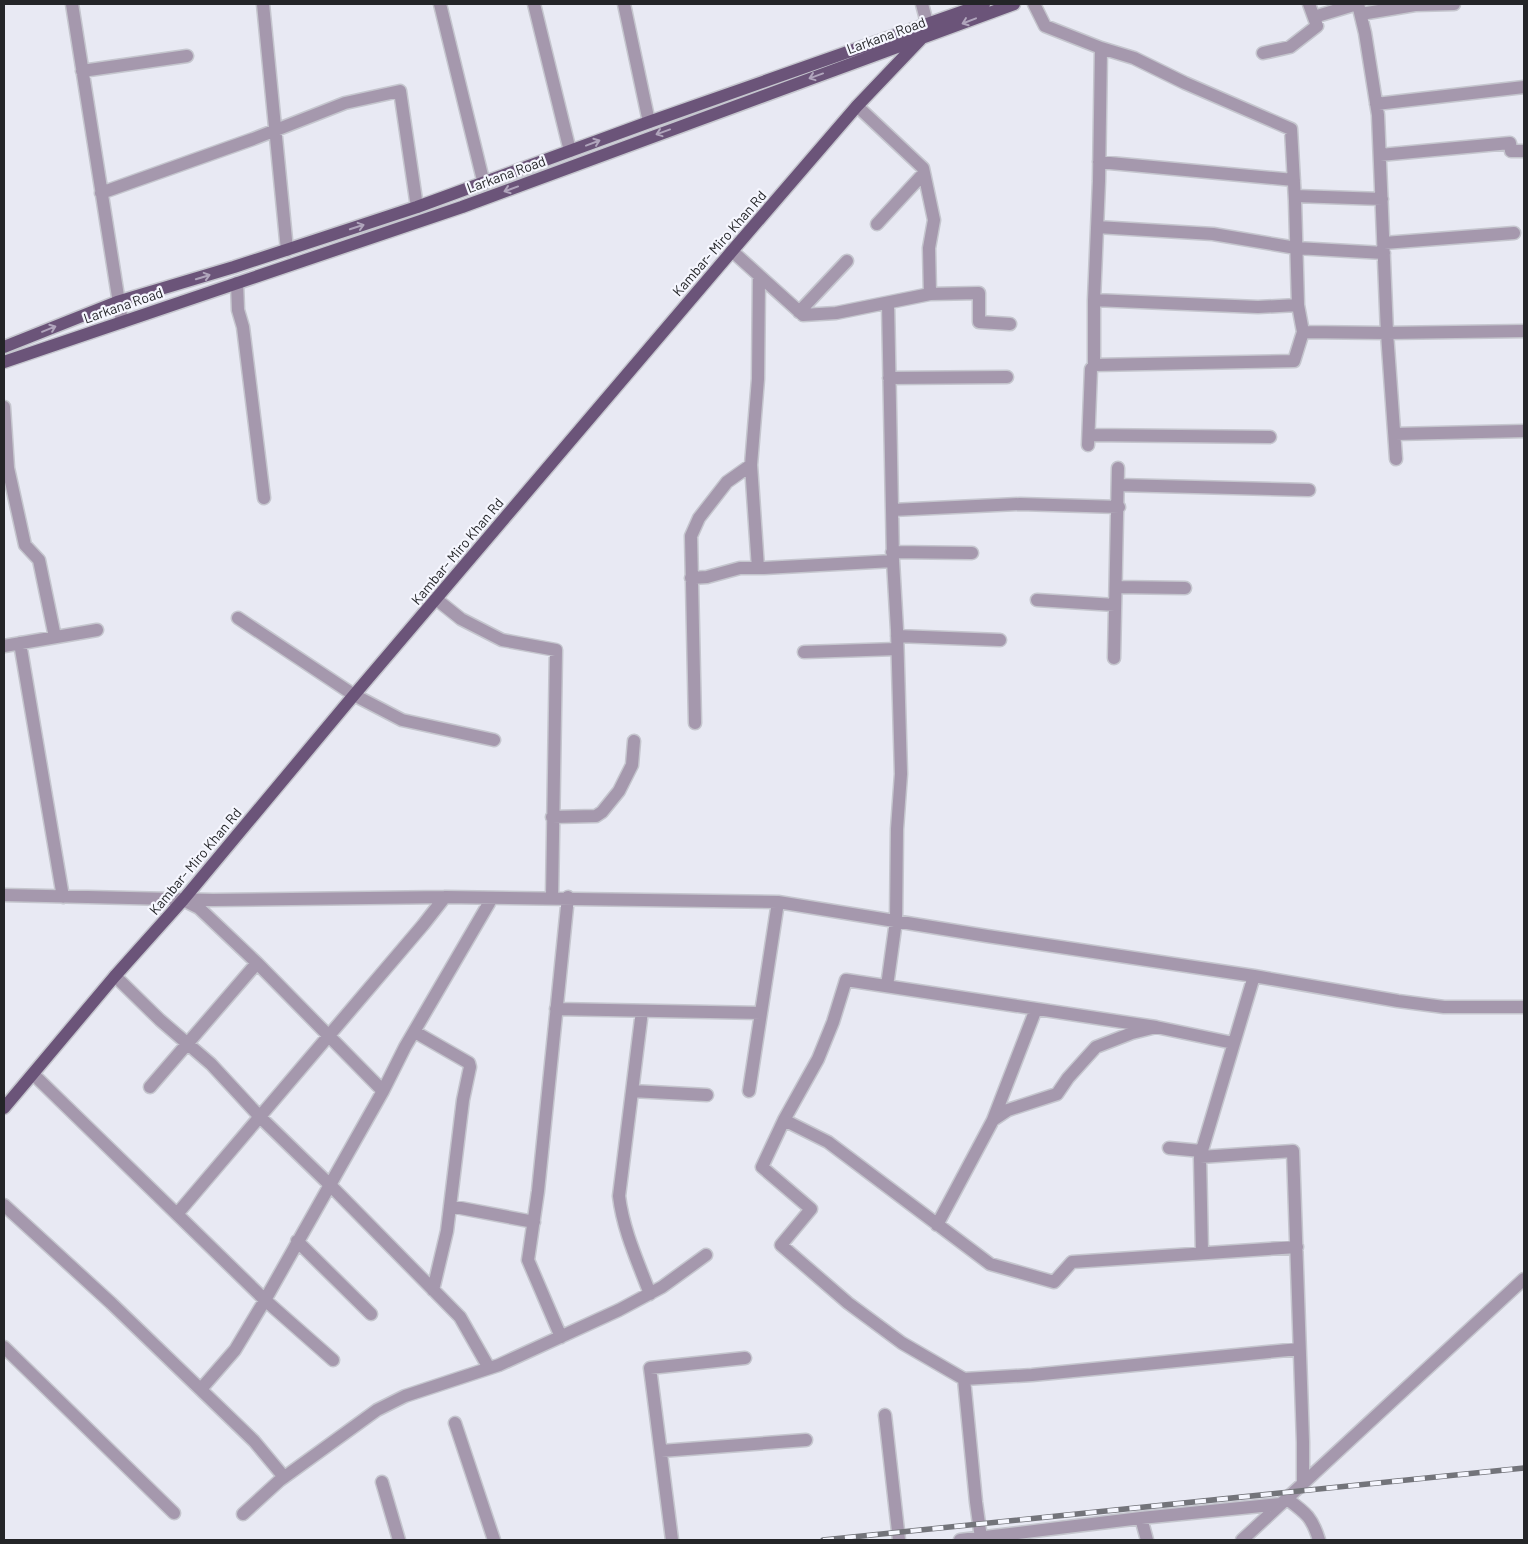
<svg xmlns="http://www.w3.org/2000/svg" width="1528" height="1544" font-family="Barlow,sans-serif">
<rect width="100%" height="100%" fill="#e8e9f3"/>
<g fill="none" stroke-linecap="round" stroke-linejoin="round">
<defs>
<path id="minor" d="M72 4 122 322
M263 4 287 250
M440 4 484 184
M534 4 570 151
M624 4 649 122
M922 4 927 23
M1034 4 1045 26 1101 48 1099 181 1094 300V365L1091 369 1088 445
M1358 4 1365 33 1378 115 1387 333 1396 459
M1361 14 1415 5 1454 4
M1314 17 1357 4
M1263 53 1290 47 1317 26 1309 4
M82 71 187 56
M1376 104 1524 87
M857 106 923 168 934 220 929 248 930 294
M1380 155 1510 143 1511 151H1524
M1099 162 1294 180
M101 193 253 139 345 103 400 91 417 207
M1295 196 1382 199
M877 224 924 173
M1097 227 1213 234 1296 248 1384 253
M1384 243 1514 233
M732 251 803 315 836 313 930 294 979 293V322L1010 324
M237 283 238 310 243 327 264 498
M1094 300 1258 307 1298 305
M799 312 847 261
M1303 332 1387 333 1524 331
M1094 365 1294 361 1303 332 1298 305 1295 201 1291 129 1185 83 1134 58 1101 48
M889 378 1007 377
M4 407 8 468H4
M1395 434 1524 431
M1089 435 1270 437
M8 468 25 545 39 560 55 637
M1118 485 1309 490
M892 510 1020 504 1119 507
M892 552 972 553
M758 568 751 465 758 379 759 276
M691 578 707 577 740 568H764L893 561
M1116 587 1185 588
M436 599 461 619 502 640 556 650 552 897
M1037 600 1115 605
M238 618 354 695 402 720 494 740
M897 636 1000 640
M20 643 63 897
M4 646 97 630
M804 652 897 649
M1114 658 1118 468
M695 723 691 536 699 518 727 482 751 465
M552 817 596 816 602 812 619 791 632 765 634 741
M4 895 213 900 445 897 778 902 987 936 1254 976 1398 1001 1444 1007H1524
M185 901 199 908 257 963 383 1091
M115 976 160 1020 211 1064 260 1117 329 1184 460 1317 489 1368
M887 986 896 921 897 829 901 774 897 630 893 561 888 303
M556 1009 761 1013
M642 1011 619 1196C623 1230 638 1262 650 1294
M1156 1027 846 980 833 1022 818 1059 784 1120 762 1167 811 1209 781 1245 848 1303 902 1343 964 1379 1032 1375 1299 1349
M415 1032 469 1063 470 1067 463 1100 447 1231 433 1290
M33 1074 265 1300 333 1360
M150 1087 257 963
M632 1091 707 1095
M749 1091 778 902
M784 1120 828 1142 990 1264 1054 1282 1072 1262 1297 1247
M993 1120 1036 1009
M1169 1148 1201 1151
M1200 1157 1293 1151 1303 1442V1484
M4 1205 111 1303 254 1441 284 1477
M450 1206 534 1222
M177 1214 423 925 445 897
M937 1225 993 1120 1008 1110 1057 1094 1068 1078 1096 1047 1132 1033 1156 1027 1233 1043
M297 1241 371 1314
M1202 1253 1200 1157 1254 976
M561 1337 528 1260 538 1191 568 897
M4 1347 174 1513
M964 1379 976 1502 981 1538
M201 1389 235 1350 265 1300 383 1091 405 1047 492 898
M885 1415 899 1540
M455 1423 494 1540
M661 1451 806 1440
M382 1482 399 1540
M1287 1499C1306 1513 1312 1517 1319 1540
M243 1514 279 1481 377 1410 405 1396 499 1365 619 1310 662 1287 706 1255
M1141 1518 1147 1540
M672 1540 650 1368 745 1358
M960 1540 1141 1518 1281 1504
M1242 1540 1524 1279"/>
<path id="major" d="M4 347 117 302 234 267 417 207 649 122 984 4
M4 362 462 207 1014 4
M4 1108 115 976 183 900 354 695 732 251 857 106 939 20"/>
</defs>
<use href="#minor" stroke="#c5c6ce" stroke-width="15"/>
<use href="#major" stroke="#c5c6ce" stroke-width="15"/>
<use href="#minor" stroke="#a598ad" stroke-width="12"/>
<use href="#major" stroke="#6b5479" stroke-width="12"/>
<defs>
<path id="rail" d="M823 1540 1524 1468"/>
</defs>
<use href="#rail" stroke="#73747a" stroke-width="5.5"/>
<use href="#rail" stroke="#f5f6fe" stroke-width="4" stroke-dasharray="11" stroke-linecap="butt"/>
</g>
<defs><path id="oneway-shaft" d="M-6 0H5M1.5-3L5.5 0L1.5 3" fill="none" stroke-width="1.6" stroke-linecap="round" stroke-linejoin="round" transform="scale(1.25)"/></defs>
<g stroke="#b0a5bc">
<use href="#oneway-shaft" transform="translate(969 21) rotate(159)"/>
<use href="#oneway-shaft" transform="translate(816 76) rotate(160)"/>
<use href="#oneway-shaft" transform="translate(663 132) rotate(160)"/>
<use href="#oneway-shaft" transform="translate(593 143) rotate(-21)"/>
<use href="#oneway-shaft" transform="translate(511 189) rotate(160)"/>
<use href="#oneway-shaft" transform="translate(357 227) rotate(-18)"/>
<use href="#oneway-shaft" transform="translate(203 277) rotate(-17)"/>
<use href="#oneway-shaft" transform="translate(49 329) rotate(-22)"/>
</g>
<g text-anchor="middle" dominant-baseline="central" stroke-width="4.5" stroke-linejoin="round" paint-order="stroke">
<g font-size="14" fill="#242528" stroke="#f5f6fe">
<text transform="translate(886 35) rotate(-20)">Larkana Road</text>
<text transform="translate(506 174) rotate(-20)">Larkana Road</text>
<text transform="translate(719 243) rotate(-49)">Kambar- Miro Khan Rd</text>
<text transform="translate(123 305) rotate(-19)">Larkana Road</text>
<text transform="translate(457 551) rotate(-50)">Kambar- Miro Khan Rd</text>
<text transform="translate(195 861) rotate(-50)">Kambar- Miro Khan Rd</text>
</g>
</g>
<rect width="1528" height="1544" fill="none" stroke="#242528" stroke-width="10"/>
</svg>
